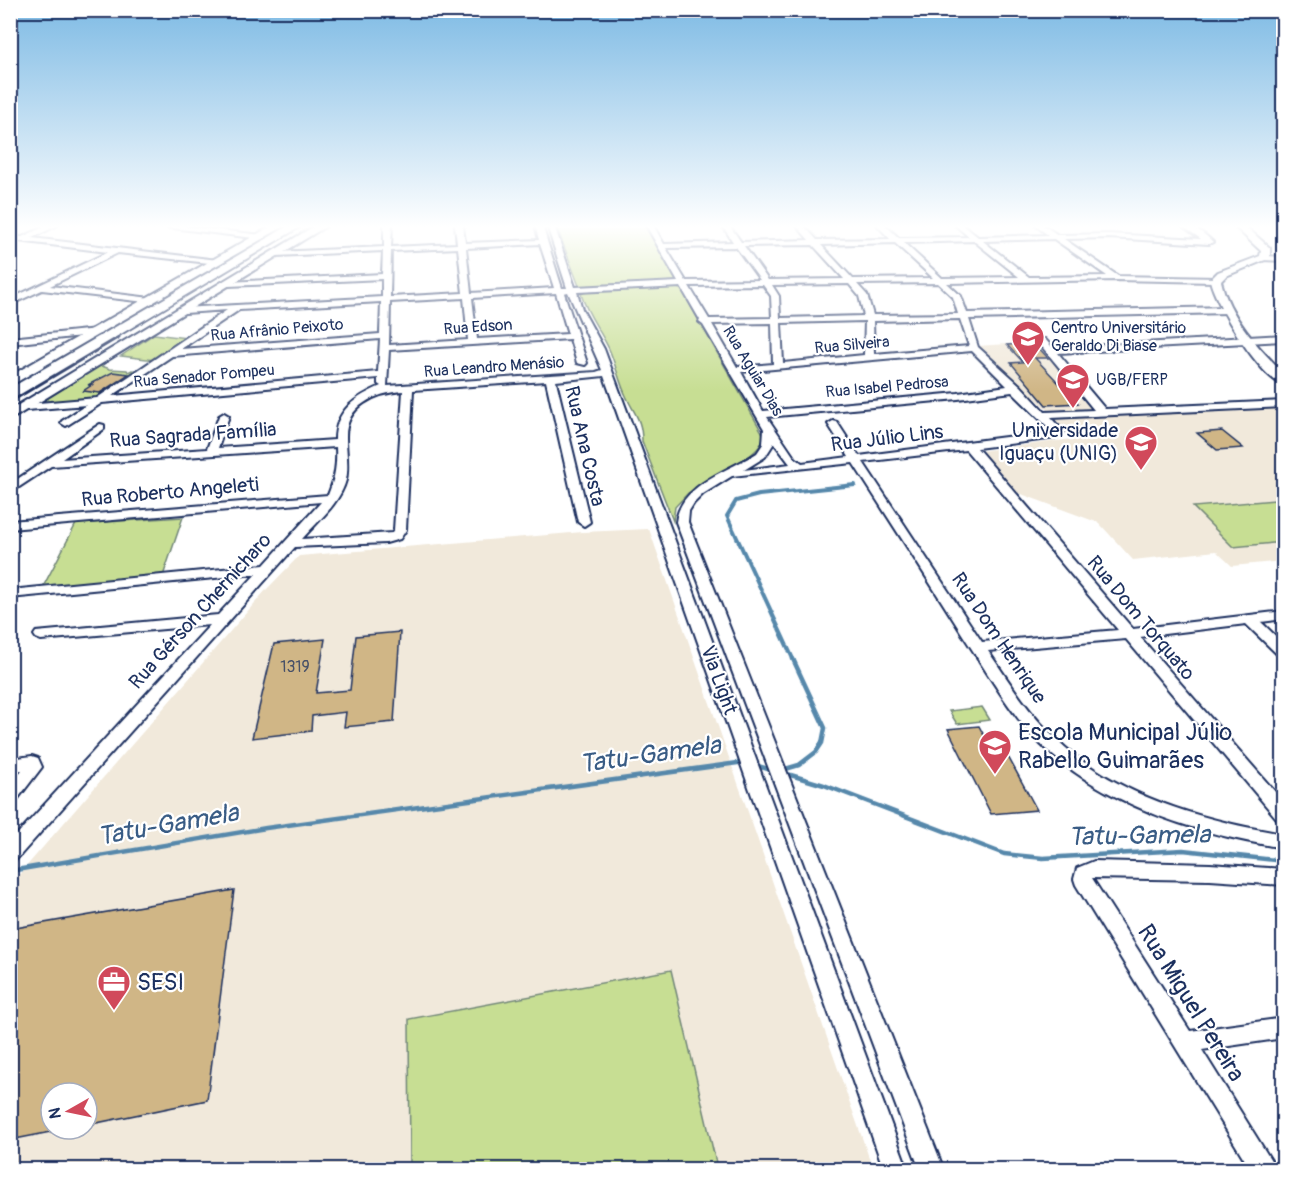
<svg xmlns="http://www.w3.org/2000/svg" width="1294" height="1180" font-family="Pangolin,sans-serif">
<rect width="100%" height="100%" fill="#fff"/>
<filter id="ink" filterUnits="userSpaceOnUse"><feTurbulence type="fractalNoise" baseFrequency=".0167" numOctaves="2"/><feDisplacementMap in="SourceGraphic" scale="12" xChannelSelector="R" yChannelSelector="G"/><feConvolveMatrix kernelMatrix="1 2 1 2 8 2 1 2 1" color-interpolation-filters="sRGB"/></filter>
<g filter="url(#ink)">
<path fill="#f1e9db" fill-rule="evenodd" d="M1035 342 1095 409 1048 410 977 346Z
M1283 407V561L1232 566 1216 551 1133 560 1099 523 1016 492 980 451 1072 439 1055 421 1056 419Z
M649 529 873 1169 11 1170V884L266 590 299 556 583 532ZM51 1093H87V1129H51Z"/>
<path fill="#c7de93" stroke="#718678" stroke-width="1.5" d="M556 225H644L678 281 582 288 579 286Z
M672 287 681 289 763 434C763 445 757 450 748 457L688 493 675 507 673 521 642 441C642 420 635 415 627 398 619 382 616 365 609 349 600 330 587 314 581 294L586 292Z
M154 334 187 338 155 360 121 356Z
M99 365 110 369 127 370 128 372 132 370 143 371 103 398 39 403Z
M1275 500 1283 507V542L1233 547 1193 507Z
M183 517 163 576 43 587 76 524Z
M982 707 990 720 957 724 949 711Z
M671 970 717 1167 707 1170 410 1169 409 1019Z"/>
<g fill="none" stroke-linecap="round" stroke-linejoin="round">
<path stroke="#5688ab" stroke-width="4" d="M794 661 727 516 736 501 759 495 855 485"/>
<path stroke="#5688ab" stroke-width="4.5" d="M755 765 774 771
M782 770 799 765 816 752 822 743 825 728 793 659
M784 773 824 785 1004 854 1043 858 1183 850 1284 861
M10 871 266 828 745 762"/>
</g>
<path fill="#d0b686" stroke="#1b2f5e" stroke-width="1.5" d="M1034 343 1048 358H1035L1078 403 1046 405 1011 363 1023 362 1007 345Z
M113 372 129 374 100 393 83 391 92 385H88Z
M1222 431 1243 448 1217 450 1197 433Z
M400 632 394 722 344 727 346 712 312 716 311 731 252 738 274 644 325 639 316 693 350 690 356 636Z
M979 726 987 741 999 740 1037 810 991 814 948 729Z
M234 890 207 1100 87 1125V1093H51V1132L10 1140V929Z"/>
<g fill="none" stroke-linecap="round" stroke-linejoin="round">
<defs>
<path id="minor" d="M48 225H58L32 238 218 260 222 262 218 264 118 253 50 286 151 298 154 299V303L42 290 10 305V299L108 252 10 240V236L22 237Z
M148 225H175L262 235 266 237 262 239Z
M384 225H392L391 247 457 244 455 225H463L465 243 539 240 535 225H542L562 288H567L547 225H554L575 287 678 282 646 225H653L664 244 733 242 722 225H729L741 242 809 240 796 225H803L817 240 890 239 877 225H885L899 238 969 237 955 225H963L978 237 1048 235 1035 225H1043L1058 235 1109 234 1201 239 1181 225C1193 225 1205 234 1213 242L1209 244 1109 238 1064 239 1118 276 1218 278 1219 280 1215 282 1116 280 947 283 961 296 967 313 1228 307 1232 310 1228 313 969 319 978 347 1021 386 1045 412 1094 410 1039 343V339H1045L1053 348 1284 335V341L1058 353 1105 409 1284 401V407L1051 418 1064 432 1056 438 977 448 1133 629 1284 611V619L1261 622 1284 644V658L1279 656 1246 624 1140 637 1284 802V822L1278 820 1126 639 988 651C1009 681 1028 713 1055 738 1114 796 1204 821 1284 834V848C1201 835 1114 808 1050 753 1015 722 991 678 966 640 929 581 891 522 853 463L732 476 703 494 694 503 689 511 688 522 944 1170H920L676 522C680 484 729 471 757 453L763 444 764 429 703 325 699 322 700 320 681 287 577 292 582 309 604 349 908 1170H884L604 376 556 381 590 522 584 526 578 522 546 381 413 390 406 530 400 539 386 543 295 547 16 860 10 862V842L210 625 41 640 36 638 34 635 36 632 218 615 256 574 10 598V590L264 565 321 502 10 529V521L328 495C335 478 337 465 336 447L51 466 10 493V484L100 424 104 425V429L62 459 207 449 219 416 224 413 229 416 218 448 335 440C335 410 356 397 381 386L378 384V378L102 403 66 426 61 423 62 421 86 405 27 410 22 407 27 404 97 398 227 310 185 313 182 312V308L382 297V279L228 286 224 284 228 282 382 274 383 251 276 256 272 254 276 252 384 247ZM1054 239 1107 276 1029 277 983 241ZM974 241 1019 277 942 278 904 243ZM895 243 933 278 853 279 821 245ZM540 244 554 288 471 293 466 248ZM813 245 844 279 768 280 744 246ZM736 247 760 280 686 281 666 248ZM458 248 463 293 390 297 391 251ZM938 283 953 297 958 314 873 315 867 295 857 284ZM849 284 859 296 864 316 780 318 779 296 772 285ZM763 285 771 296 772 318 709 319 689 286ZM568 292 602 370 596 372 387 386 389 350 570 339 577 363 585 365 587 363 564 293ZM556 293 568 334 477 339 472 298ZM464 298 468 340 389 345 390 302ZM381 302 380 334 181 349 239 310ZM960 319 969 346 874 354 873 321ZM865 321 864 355 783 363 781 323ZM772 323 773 364 737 367 712 324ZM380 339 378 372 112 396 172 356ZM972 351 1007 386 958 393 763 411 741 372ZM403 391 394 530 392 533 302 539C318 521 340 503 346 480 349 466 346 452 346 438 345 406 375 393 403 391ZM1012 392 1052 431 859 456 837 422 833 421 828 424 849 457 802 463 794 457 767 417 958 399ZM774 443 790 464 744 470 765 457ZM966 450 1118 630 982 642 863 462Z
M1265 256 1284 257V261L1262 260 1261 258Z
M97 329 102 332 100 334 10 344V338Z
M32 756 38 758 42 767 16 801 10 802V784L22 770 10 771V759Z
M1094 861 1210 864 1284 869V885L1210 880 1092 878 1190 1031 1284 1018V1038L1202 1050 1277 1170H1251L1076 885 1074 879 1077 868Z"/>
<path id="major" d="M273 225H286L10 386V376Z
M316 225H328L10 420V410Z
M1233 225H1244L1270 248V258L1226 276 1221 281C1229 316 1258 348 1284 373V385C1260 378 1215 304 1210 280L1218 272 1260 256 1261 251Z"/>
</defs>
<use href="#minor" stroke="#1b2f5e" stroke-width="4"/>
<use href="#major" stroke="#1b2f5e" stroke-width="4"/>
<use href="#minor" fill="#fff" fill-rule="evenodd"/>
<use href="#major" fill="#fff" fill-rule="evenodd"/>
<path stroke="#1b2f5e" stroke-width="2" d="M116 338 305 225"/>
<path stroke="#1b2f5e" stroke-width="3" d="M10 402 119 337"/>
</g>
</g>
<linearGradient id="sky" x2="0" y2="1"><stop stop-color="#7dbae4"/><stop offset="0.58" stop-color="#fff"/><stop offset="1" stop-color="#fff" stop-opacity="0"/></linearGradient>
<rect width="1294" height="391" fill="url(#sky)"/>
<defs>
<symbol id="university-pin" viewBox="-11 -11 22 30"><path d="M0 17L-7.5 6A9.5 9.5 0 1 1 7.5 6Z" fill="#d1495b" stroke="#fff"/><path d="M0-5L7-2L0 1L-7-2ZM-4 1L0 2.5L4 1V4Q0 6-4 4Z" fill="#fff"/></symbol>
<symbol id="school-pin" viewBox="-11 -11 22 30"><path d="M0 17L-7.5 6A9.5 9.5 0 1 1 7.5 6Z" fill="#d1495b" stroke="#fff"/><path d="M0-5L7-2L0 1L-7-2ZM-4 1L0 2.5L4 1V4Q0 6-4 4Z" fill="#fff"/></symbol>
<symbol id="office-pin" viewBox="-11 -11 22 30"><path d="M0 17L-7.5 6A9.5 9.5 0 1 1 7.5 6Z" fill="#d1495b" stroke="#fff"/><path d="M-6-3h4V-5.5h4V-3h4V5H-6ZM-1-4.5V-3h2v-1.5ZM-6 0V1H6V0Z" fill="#fff"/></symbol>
</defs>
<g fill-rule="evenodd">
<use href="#university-pin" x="1009" y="318" width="38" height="52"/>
<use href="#university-pin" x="1054" y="361" width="38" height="52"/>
<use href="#university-pin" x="1122" y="423" width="38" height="52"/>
<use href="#school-pin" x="976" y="727" width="38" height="52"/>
<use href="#office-pin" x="95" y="963" width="38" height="52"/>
</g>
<g text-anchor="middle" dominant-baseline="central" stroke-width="4.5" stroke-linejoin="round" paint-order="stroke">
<g font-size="16" fill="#1b2f5e" stroke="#fff">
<text transform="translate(478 327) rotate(-4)">Rua Edson</text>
<text transform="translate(277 330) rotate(-5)">Rua Afrânio Peixoto</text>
<text transform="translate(852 345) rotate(-5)">Rua Silveira</text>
<text transform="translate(494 367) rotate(-4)">Rua Leandro Menásio</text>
<text transform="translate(753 371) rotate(59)">Rua Aguiar Dias</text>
<text transform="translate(204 376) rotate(-5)">Rua Senador Pompeu</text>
<text transform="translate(887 387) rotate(-5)">Rua Isabel Pedrosa</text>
</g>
<g font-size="16" fill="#1b2f5e" stroke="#fff" text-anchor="start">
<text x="1051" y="328">Centro Universitário<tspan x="1051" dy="18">Geraldo Di Biase</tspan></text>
<text x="1096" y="380">UGB/FERP</text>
</g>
<g font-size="16" fill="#485168">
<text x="295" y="667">1319</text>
</g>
<g font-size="20" fill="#1b2f5e" stroke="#fff" text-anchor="end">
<text x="1118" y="430">Universidade<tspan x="1118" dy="23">Iguaçu (UNIG)</tspan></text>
</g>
<g font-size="20" fill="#1b2f5e" stroke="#fff">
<text transform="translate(193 435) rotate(-4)">Rua Sagrada Família</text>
<text transform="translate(887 438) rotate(-7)">Rua Júlio Lins</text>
<text transform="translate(585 446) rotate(77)">Rua Ana Costa</text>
<text transform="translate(170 492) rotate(-5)">Rua Roberto Angeleti</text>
<text transform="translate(200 611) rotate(-48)">Rua Gérson Chernicharo</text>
<text transform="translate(1141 618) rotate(50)">Rua Dom Torquato</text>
<text transform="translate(999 638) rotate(56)">Rua Dom Henrique</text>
<text transform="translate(719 680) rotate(70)">Via Light</text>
</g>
<g font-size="24" fill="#1b2f5e" stroke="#fff" text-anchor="start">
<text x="1018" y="732">Escola Municipal Júlio<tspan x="1018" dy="28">Rabello Guimarães</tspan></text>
<text x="137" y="982">SESI</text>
</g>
<g font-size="24" fill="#1b2f5e" stroke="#fff">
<text transform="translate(1191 1003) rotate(58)">Rua Miguel Pereira</text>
</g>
<g font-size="26" font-style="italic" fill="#395c85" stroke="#fff">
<text transform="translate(650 755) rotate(-8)">Tatu-Gamela</text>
<text transform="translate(168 825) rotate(-10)">Tatu-Gamela</text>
<text transform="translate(1139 836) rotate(-1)">Tatu-Gamela</text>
</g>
</g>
<rect width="1294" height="1180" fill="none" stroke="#fff" stroke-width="36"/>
<rect x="18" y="18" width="1258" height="1144" fill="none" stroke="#1b2f5e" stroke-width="2" filter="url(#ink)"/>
<g transform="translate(69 1111) rotate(261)"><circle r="28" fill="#ffffff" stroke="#a4acbf" stroke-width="1.5"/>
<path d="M0-4.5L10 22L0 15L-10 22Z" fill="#d1495b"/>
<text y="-9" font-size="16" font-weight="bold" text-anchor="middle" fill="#1b2f5e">N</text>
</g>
</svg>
